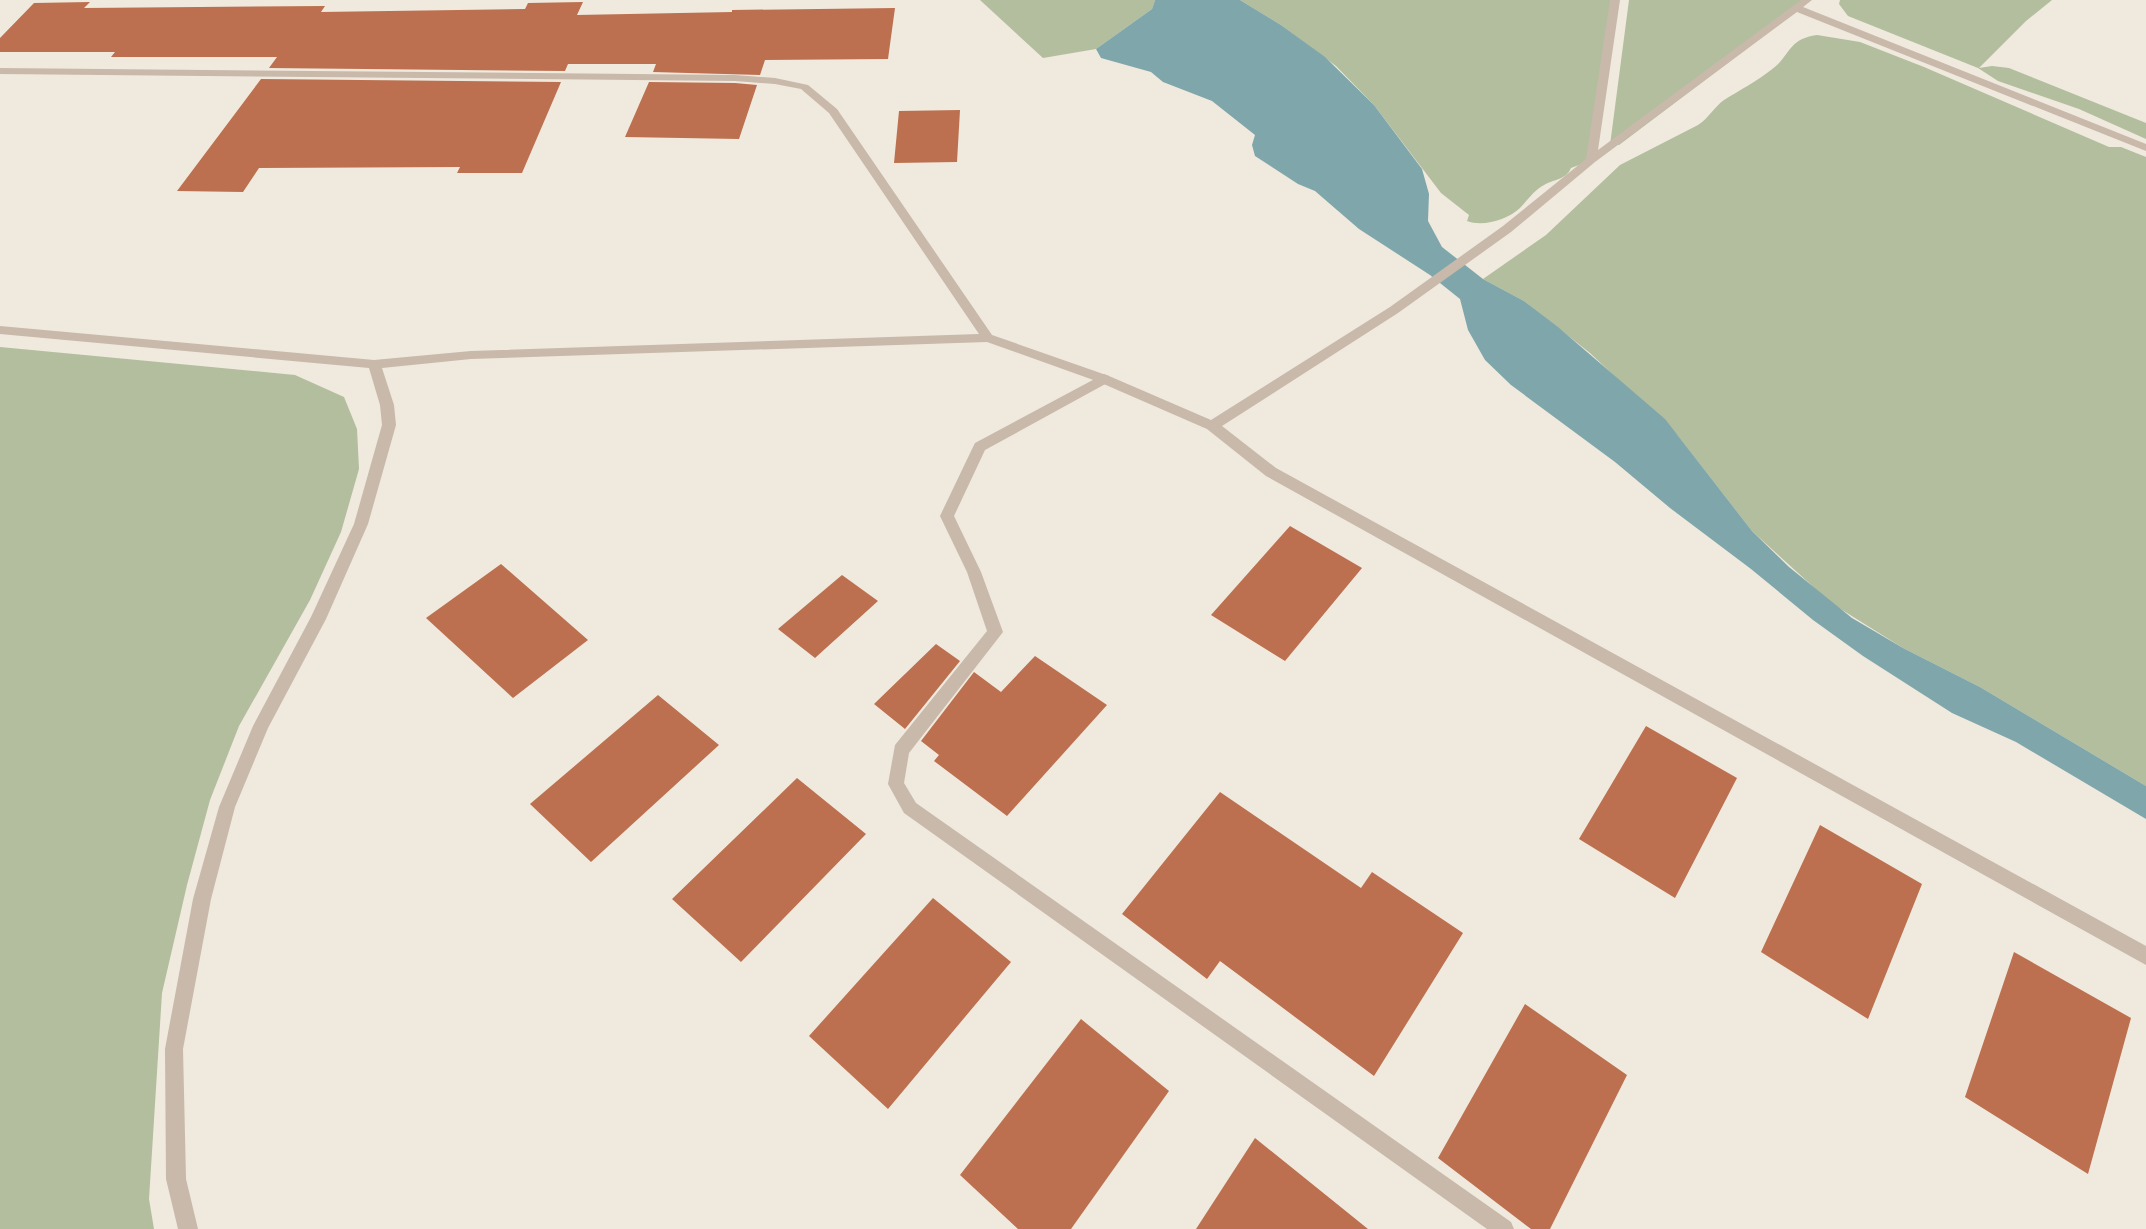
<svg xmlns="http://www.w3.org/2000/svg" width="2146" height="1229" font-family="Raleway,sans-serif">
<rect width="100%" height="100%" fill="#f0e9dd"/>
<path fill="#b2be9e" d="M980 0H1155L1152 9 1096 49 1043 58Z
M1240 0H1614L1587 162 1571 168C1566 180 1554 179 1544 185 1534 190 1527 201 1520 208 1507 220 1483 227 1467 221L1469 215 1441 193 1374 105 1336 66 1281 25Z
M1629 0H1811L1619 145H1610Z
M1840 0H2052L2026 21 1979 68 1992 66 2009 68 2146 123V139L2079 109 1998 81 1978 68 1848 16 1839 4Z
M1817 35 1860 42 1924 67 2109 147H2121L2146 157V786L1980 687 1903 648 1831 603 1752 531 1678 436 1590 353 1524 301 1483 279 1546 235 1620 165 1698 125C1709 118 1714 107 1724 100 1740 90 1757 81 1771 70 1791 56 1787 39 1817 35Z
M0 347 295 375 344 397 357 429 359 469 341 532 310 600 239 726 210 800 187 885 162 993 149 1199 154 1229H0Z"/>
<path fill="#7fa7ab" d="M1155 0H1240L1281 25 1325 57 1374 105 1422 169 1429 194 1428 221 1442 247 1483 279 1524 301 1558 327 1665 419 1752 531 1789 567 1852 618 1903 648 1980 687 2146 786V819L2016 742 1952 713 1863 656 1813 620 1751 569 1670 508 1615 462 1511 385 1485 360 1468 330 1460 299 1430 275 1359 229 1315 191 1298 184 1255 156 1252 145 1255 135 1212 101 1163 82 1151 72 1101 58 1096 49 1152 9Z"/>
<path fill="#bc704f" d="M90 2 84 8 325 6 321 12 525 9 528 3 583 2 577 15 732 12V10L895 8 888 59 765 60 760 75 653 72 656 64H568L565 71 269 68 277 57H111L115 52H0V38L34 3Z
M261 79 561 82 522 173H457L460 167 259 168 243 192 177 191Z
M649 82 735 83 757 85 739 139 625 137Z
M960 110 957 162 894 163 899 111Z
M1290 526 1362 568 1285 661 1211 615Z
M501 564 588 640 513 698 426 618Z
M842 575 878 601 815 658 778 629Z
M936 644 960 661 905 729 874 704Z
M1035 656 1107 705 1007 816 934 761 939 755 921 741 974 672 1001 692Z
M658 695 719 745 591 862 530 804Z
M1646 726 1737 778 1675 898 1579 839Z
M797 778 866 834 741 962 672 899Z
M1220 792 1361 888 1372 872 1463 933 1374 1076 1220 961 1207 979 1122 914Z
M1820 825 1922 884 1868 1019 1761 952Z
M933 898 1011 962 888 1109 809 1036Z
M2014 952 2131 1018 2088 1174 1965 1097Z
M1525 1004 1627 1075 1550 1229H1531L1438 1158Z
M1081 1019 1169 1091 1071 1229H1018L960 1175Z
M1255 1138 1368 1229H1196Z"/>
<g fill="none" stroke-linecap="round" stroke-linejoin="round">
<path fill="#c8b9aa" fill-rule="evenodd" d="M1104 374 1109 376 1110 379 1109 382 985 450 954 516 981 572 1003 632 909 753 904 783 916 803 1511 1222 1514 1229H1487L904 813 888 784 895 745 987 631 967 572 940 516 973 447 975 443Z"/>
<path fill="#c8b9aa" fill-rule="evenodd" d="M1610 0H1620L1598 150 1801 0H1812L1803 7 2146 144V151L1797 12 1595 162 1511 232 1398 313 1222 426 1276 468 2146 946V965L1266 476 1207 429 1099 382 987 342 471 359 382 368 394 405 396 425 368 524 326 619 268 728 235 807 211 899 183 1049 186 1179 198 1229H178L166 1179 165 1049 193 899 219 807 253 726 311 617 354 524 382 425 380 405 369 368 0 334V326L374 360 471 351 979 334 829 113 801 89 775 84 735 81 0 74V68L735 75 775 78 808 85 837 109 992 335 1109 376 1211 420 1390 307 1503 226 1586 159Z"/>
</g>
</svg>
